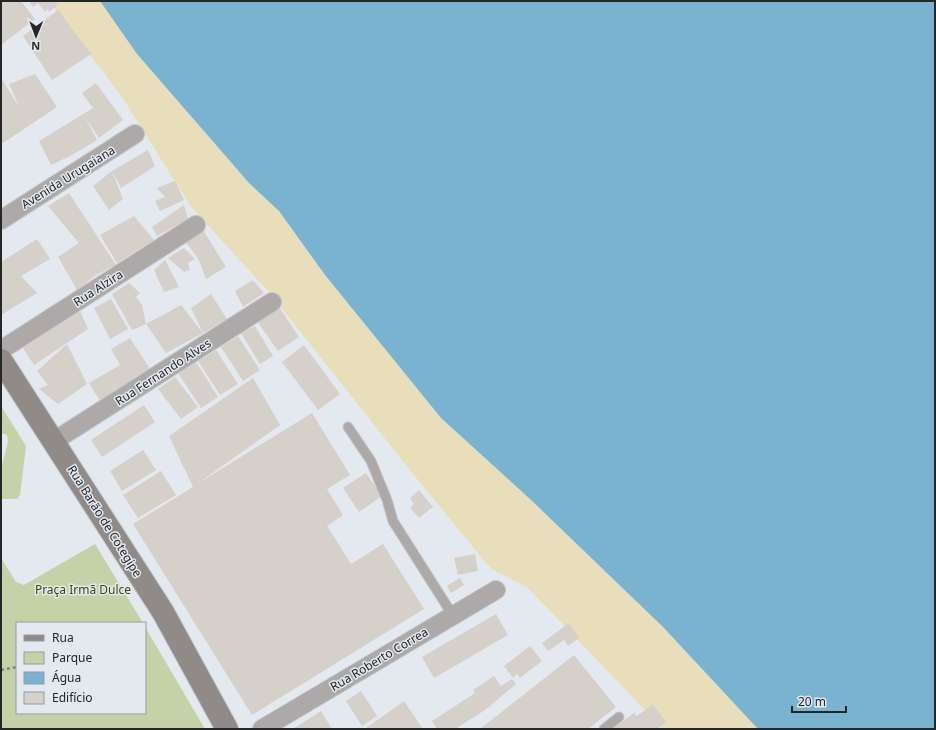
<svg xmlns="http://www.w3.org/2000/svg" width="936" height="730" font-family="'Noto Sans',sans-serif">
<rect width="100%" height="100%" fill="#e3e9ef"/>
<path fill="#c4d2a8" d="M1 406 26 446 20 495 17 499H1V469L8 442 7 435 1 433Z
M95 544 143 623H17V713H145V627L205 729H1V558L16 582 24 585Z"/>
<path fill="#e8dfba" d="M49 1H100L137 54 249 183 279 211 325 275 441 418 530 499 663 627 758 729H663L528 588 491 569 409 469 268 291 191 207 122 97Z"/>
<path fill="#79b3d0" d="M100 1H935V729H758L663 627 530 499 441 418 325 275 279 211 249 183 137 54Z"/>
<path fill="#d5d0ca" d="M1 1H21L35 19 1 45Z
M29 1H54L58 5 49 12 48 9 45 12 38 3 33 7Z
M58 10 91 54 52 80 23 36Z
M35 74 57 107 3 143 1 140V78L20 108 9 84Z
M96 83 123 120 99 138 85 117 97 140 70 156 51 165 39 141 93 108 82 93Z
M148 150 155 166 121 188 112 171 123 199 109 210 93 186 112 171Z
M175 181 184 200 160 211 155 201 165 197 157 188Z
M69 193 116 265 96 275 77 290 58 257 79 243 48 206Z
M184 205 188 219 157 236 152 227Z
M134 216 154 240 117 263 100 235Z
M203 230 226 267 206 279 198 258 185 241Z
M37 239 50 259 21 276 37 293 1 315V262Z
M184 248 195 259 188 263 190 270 184 272 168 258Z
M165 260 179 287 164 292 154 270Z
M253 280 264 293 243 307 235 291Z
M129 283 140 293 136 297 142 305 146 324 181 305 203 333 191 308 211 294 227 319 203 333 166 353 146 324 132 330 112 294Z
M111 299 128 329 110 339 94 308Z
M279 307 299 337 278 351 257 321Z
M80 311 88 329 34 365 23 348Z
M255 326 273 356 260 364 241 333Z
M238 336 260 370 243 381 221 347Z
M130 338 150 369 130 384 100 401 89 383 120 365 111 349Z
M67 344 87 384 58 404 39 389 48 385 37 371Z
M304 345 340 394 318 410 282 362Z
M216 350 238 384 220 395 198 361Z
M196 362 218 397 201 408 178 373Z
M175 377 198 407 181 419 158 389Z
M253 378 280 425 197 484 312 413 350 475 327 489 343 515 327 526 351 564 383 544 424 609 252 715 133 524 193 487 169 436Z
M144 405 155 422 102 457 91 440Z
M143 450 156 470 122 491 110 471Z
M161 471 176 495 138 518 123 495Z
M366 473 382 496 359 512 343 488Z
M419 490 433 507 419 518 410 508 414 504 410 498Z
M475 554 478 571 458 575 454 558Z
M460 578 464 585 451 593 447 586Z
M496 614 508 635 434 678 422 657Z
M569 623 579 638 568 646 564 640 548 651 542 643Z
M530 646 542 661 520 678 517 674 513 678 504 666Z
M574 655 616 707 588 729H480Z
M494 676 501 686 512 679 516 684 485 710 455 729H437L432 721 475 693 473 690Z
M361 691 377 716 362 726 346 701Z
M404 701 423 729H365Z
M653 704 666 722 658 729H612L634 713 637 716Z
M321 711 332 729H293Z"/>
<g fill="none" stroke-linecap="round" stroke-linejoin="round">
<defs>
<path id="lane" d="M348 427 371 461 387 500 393 521 452 614
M604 729 619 717"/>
<path id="street" d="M1 220 135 134
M1 350 196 225
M54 441 272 302
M262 729 496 590"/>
<path id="secondary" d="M1 360 163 612 227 729"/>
</defs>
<use href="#lane" stroke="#c1c6cb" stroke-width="11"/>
<use href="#street" stroke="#c1c6cb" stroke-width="20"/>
<use href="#secondary" stroke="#c1c6cb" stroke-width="24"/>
<path stroke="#7d8084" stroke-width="2.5" stroke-dasharray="3 3" stroke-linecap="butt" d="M1 670 17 667"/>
<use href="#lane" stroke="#ada9a8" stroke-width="9"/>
<use href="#street" stroke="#ada9a8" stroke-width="18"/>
<use href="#secondary" stroke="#908a88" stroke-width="22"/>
</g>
<g text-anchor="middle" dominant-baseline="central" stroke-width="3" stroke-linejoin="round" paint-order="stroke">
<g font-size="12" fill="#242628" stroke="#e3e9ef">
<text transform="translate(68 177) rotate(-32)">Avenida Urugaiana</text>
<text transform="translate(98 288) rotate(-33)">Rua Alzira</text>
<text transform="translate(163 372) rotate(-33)">Rua Fernando Alves</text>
<text transform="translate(105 521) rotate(58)">Rua Barão de Cotegipe</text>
<text transform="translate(379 659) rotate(-31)">Rua Roberto Correa</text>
</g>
<g font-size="12" fill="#39480c" stroke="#e3e9ef">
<text x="83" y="589">Praça Irmã Dulce</text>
</g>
</g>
<rect width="936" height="730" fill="none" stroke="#242628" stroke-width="4"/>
<rect x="16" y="622" width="130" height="92" fill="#e3e9ef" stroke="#979b9f"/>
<rect x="24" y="635" width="20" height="6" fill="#908a88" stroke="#979b9f"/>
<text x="52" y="642" font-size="12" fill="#242628">Rua</text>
<rect x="24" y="652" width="20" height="12" fill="#c4d2a8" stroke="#979b9f"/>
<text x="52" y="662" font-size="12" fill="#242628">Parque</text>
<rect x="24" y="672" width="20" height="12" fill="#79b3d0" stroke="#979b9f"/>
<text x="52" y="682" font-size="12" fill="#242628">Água</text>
<rect x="24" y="692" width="20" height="12" fill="#d5d0ca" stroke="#979b9f"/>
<text x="52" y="702" font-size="12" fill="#242628">Edifício</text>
<g transform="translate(36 36) rotate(181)" stroke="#e3e9ef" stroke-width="3" paint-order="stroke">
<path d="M0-3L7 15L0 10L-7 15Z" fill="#242628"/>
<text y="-6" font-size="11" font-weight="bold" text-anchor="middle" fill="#242628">N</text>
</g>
<path d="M792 706v6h54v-6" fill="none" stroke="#242628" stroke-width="2"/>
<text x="798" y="706" font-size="12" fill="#242628" stroke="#e3e9ef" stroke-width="3" paint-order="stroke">20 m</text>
</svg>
